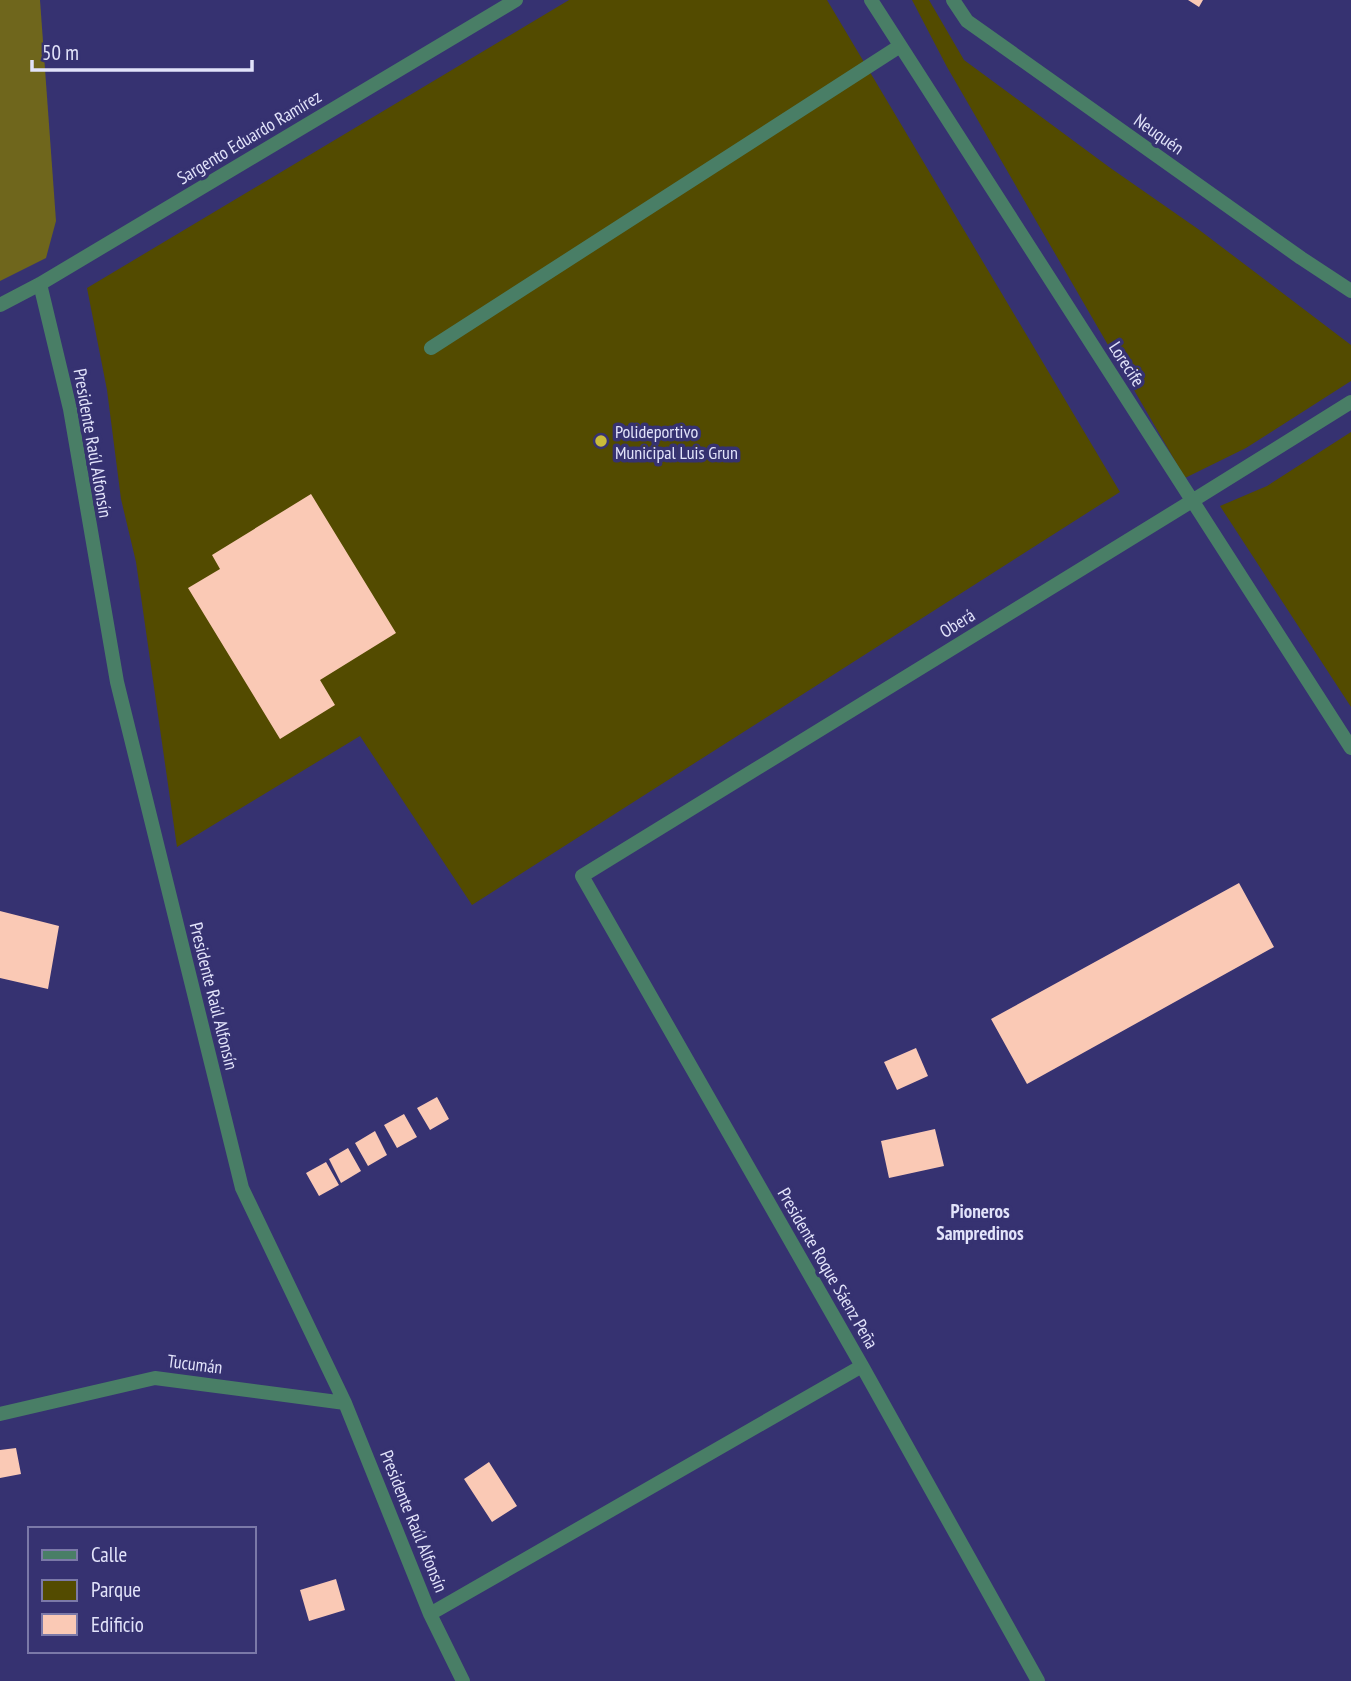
<svg xmlns="http://www.w3.org/2000/svg" width="1351" height="1681" font-family="'PT Sans Narrow',sans-serif">
<rect width="100%" height="100%" fill="#363271"/>
<path fill="#534b00" d="M569 0H827L1120 492 472 905 360 736 177 847 136 562 121 499 107 390 87 288Z
M912 0H929L964 60 1109 167 1198 229 1351 345V381L1246 448 1185 478 947 67Z
M1351 432V707L1220 506 1267 486Z"/>
<path fill="#6f661c" d="M0 0H40L56 221 46 258 0 281Z"/>
<path fill="#fac9b5" d="M1188 0H1203L1199 7Z
M311 494 396 633 320 680 335 705 280 739 188 588 220 569 212 555Z
M1239 883 1274 947 1027 1084 991 1019Z
M0 911 59 926 48 989 0 978Z
M916 1048 928 1076 897 1090 884 1062Z
M437 1097 449 1119 430 1130 417 1108Z
M404 1114 417 1137 397 1148 384 1125Z
M935 1129 944 1166 889 1178 881 1141Z
M375 1131 387 1155 368 1166 355 1143Z
M348 1148 361 1171 341 1183 329 1159Z
M326 1162 339 1185 319 1196 306 1173Z
M16 1448 21 1474 0 1478V1450Z
M489 1462 517 1506 492 1522 464 1479Z
M336 1579 345 1610 309 1621 300 1590Z"/>
<g fill="none" stroke-linecap="round" stroke-linejoin="round">
<path stroke="#497e66" stroke-width="14" d="M871 0 1351 748
M953 0 967 21 1301 258 1351 291
M40 284 70 409 117 682 242 1188 345 1403 430 1614 463 1681
M0 305 40 284 516 0
M431 348 900 46
M0 1414 155 1378 345 1403
M430 1614 862 1366
M1038 1681 862 1366 582 876 1192 501 1351 402"/>
</g>
<circle fill="#c9bb3a" stroke="#363271" stroke-width="2.5" cx="601" cy="441" r="7"/>
<g text-anchor="middle" dominant-baseline="central" stroke-width="7" stroke-linejoin="round" paint-order="stroke">
<g font-size="18" fill="#e2e3fa" stroke="#363271">
<text transform="translate(1159 134) rotate(35)">Neuquén</text>
<text transform="translate(249 137) rotate(-31)">Sargento Eduardo Ramírez</text>
<text transform="translate(1127 364) rotate(57)">Lorecife</text>
<text transform="translate(93 443) rotate(80)">Presidente Raúl Alfonsín</text>
<text transform="translate(957 623) rotate(-32)">Oberá</text>
<text transform="translate(214 996) rotate(76)">Presidente Raúl Alfonsín</text>
<text transform="translate(828 1268) rotate(60)">Presidente Roque Sáenz Peña</text>
<text transform="translate(195 1364) rotate(7)">Tucumán</text>
<text transform="translate(414 1521) rotate(68)">Presidente Raúl Alfonsín</text>
</g>
<g font-size="18" fill="#e2e3fa" stroke="#363271" text-anchor="start">
<text x="615" y="431">Polideportivo<tspan x="615" dy="21">Municipal Luis Grun</tspan></text>
</g>
<g font-size="19" font-weight="bold" fill="#e2e3fa" stroke="#363271">
<text x="980" y="1211">Pioneros<tspan x="980" dy="22">Sampredinos</tspan></text>
</g>
</g>
<rect x="28" y="1527" width="228" height="126" fill="#363271" stroke="#7b79a8" stroke-width="2"/>
<rect x="42" y="1550" width="35" height="10" fill="#497e66" stroke="#7b79a8" stroke-width="2"/>
<text x="91" y="1562" font-size="21" fill="#e2e3fa">Calle</text>
<rect x="42" y="1580" width="35" height="21" fill="#534b00" stroke="#7b79a8" stroke-width="2"/>
<text x="91" y="1597" font-size="21" fill="#e2e3fa">Parque</text>
<rect x="42" y="1614" width="35" height="21" fill="#fac9b5" stroke="#7b79a8" stroke-width="2"/>
<text x="91" y="1632" font-size="21" fill="#e2e3fa">Edificio</text>
<path d="M32 60v10h220v-10" fill="none" stroke="#e2e3fa" stroke-width="3.5"/>
<text x="42" y="60" font-size="21" fill="#e2e3fa" stroke="#363271" stroke-width="5" paint-order="stroke">50 m</text>
</svg>
